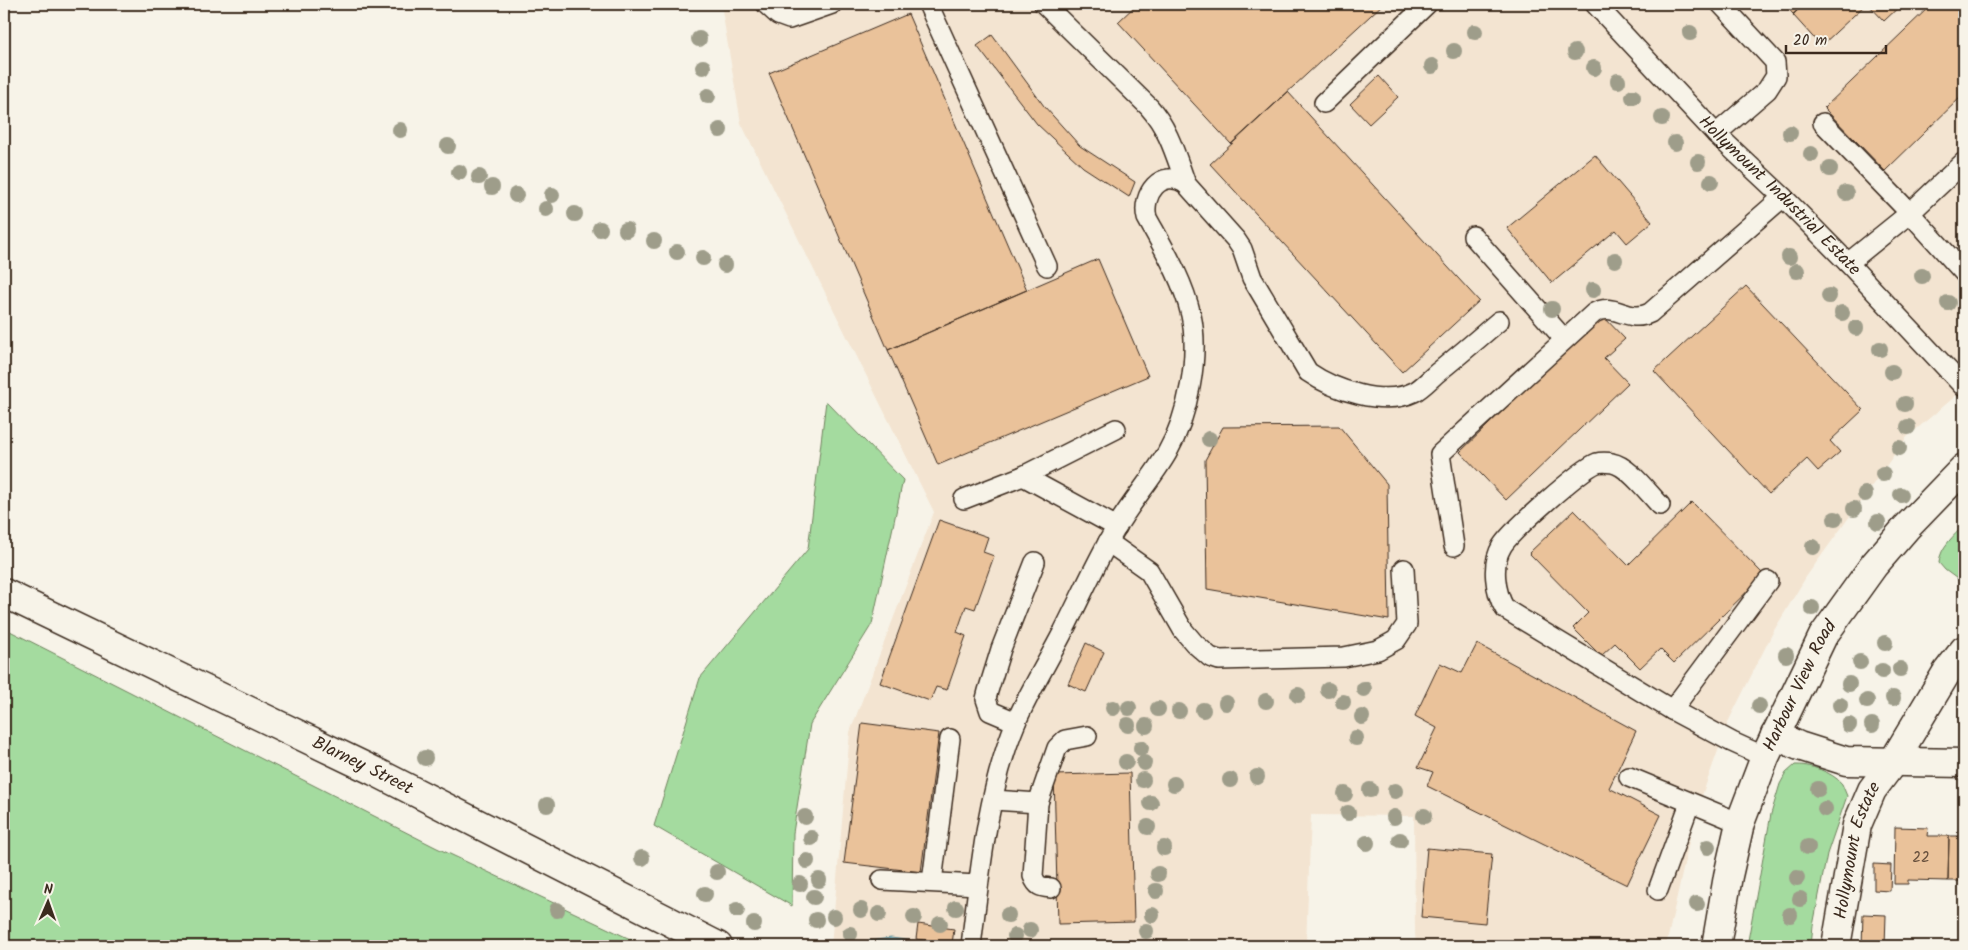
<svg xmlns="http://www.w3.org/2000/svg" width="1968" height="950" font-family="Kalam,sans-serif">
<rect width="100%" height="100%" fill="#f7f3e8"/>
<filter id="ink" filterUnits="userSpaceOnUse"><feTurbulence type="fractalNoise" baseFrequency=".02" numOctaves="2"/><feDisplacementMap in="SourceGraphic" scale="10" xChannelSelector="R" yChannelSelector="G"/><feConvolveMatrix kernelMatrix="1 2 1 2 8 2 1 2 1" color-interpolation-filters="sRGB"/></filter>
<g filter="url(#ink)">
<path fill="#f3e4d1" d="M721 4H1964V389L1907 437 1806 577 1773 632 1729 720 1695 815 1666 946H1416L1415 933 1414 816 1311 815 1306 946H831L850 732 934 512 741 123Z"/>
<path fill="#a4db9f" stroke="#70825e" d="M826 401 903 480 872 624 810 724 793 833 792 906 654 826 700 678 808 549Z
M1964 525V584L1945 570 1939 563C1940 547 1954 536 1964 525Z
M4 628 437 848 645 946H4Z
M1795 765C1809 764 1833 772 1842 784 1844 788 1845 792 1847 796L1827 854 1813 926 1811 946H1747L1771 814 1780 784 1786 773Z"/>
<path fill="#85d2e5" stroke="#678f95" d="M891 938 927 943 931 946H864L868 941Z"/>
<path fill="#eac29a" stroke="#3b2a1e" d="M1137 4H1383L1231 144 1118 22Z
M1784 4H1804L1793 14Z
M1804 4H1866L1821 46 1793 15Z
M1868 4H1902L1884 21Z
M1932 4H1964V94L1885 171 1824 108Z
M908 14 1027 290 888 350 769 73Z
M992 35 1044 106 1080 146 1135 182 1129 197 1083 167 1037 124 977 46Z
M1379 76 1398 97 1369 124 1350 104Z
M1288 92 1479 301 1402 372 1210 164Z
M1595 155 1652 222 1627 243 1616 230 1552 283 1507 228Z
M1098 259 1148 376 938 465 888 350Z
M1746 286 1863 410 1830 441 1840 452 1818 471 1807 459 1769 494 1654 371Z
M1602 315 1625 339 1604 358 1628 383 1506 500 1460 452Z
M1339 426 1387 484 1389 620 1207 589 1205 460 1223 427Z
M1692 502 1764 575 1674 663 1660 649 1640 668 1615 643 1601 656 1573 628 1588 613 1529 553 1574 510 1628 565Z
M939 520 988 537 983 552 994 556 975 609 966 606 957 632 966 636 947 690 936 687 930 701 880 683Z
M1086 643 1104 652 1086 692 1068 684Z
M1477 644 1636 731 1609 788 1661 815 1627 885 1427 786 1433 772 1418 767 1437 728 1415 716 1440 663 1462 673Z
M862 723 939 733 921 872 844 863Z
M1130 773 1134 922 1058 924 1054 775Z
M1895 827 1928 828 1927 836H1949L1948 881 1908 880V884H1894Z
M1949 836H1964V881H1948Z
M1427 848 1492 854 1485 923 1421 917Z
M1874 864 1891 865 1890 891 1874 890Z
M1863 914 1886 915 1885 946H1862Z
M918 924 954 929 952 944 916 939Z"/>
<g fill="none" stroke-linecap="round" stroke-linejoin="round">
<defs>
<g id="lane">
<path d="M766 4 778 15 789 19 832 4"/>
<path d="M928 4 1047 266"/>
<path id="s1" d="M1595 4 1716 134 1783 197 1848 263 1964 387"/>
<path d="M1324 103 1427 4"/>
<path d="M1823 123 1910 213 1964 273"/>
<path d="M1716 134 1767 90 1776 76 1775 62 1721 4"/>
<path d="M1186 184 1236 240 1242 249 1252 278 1308 372C1334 390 1383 407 1414 392 1422 388 1430 379 1437 373 1458 356 1478 339 1499 321"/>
<path d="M1473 236 1564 339"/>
<path d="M1848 263 1910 213 1964 162"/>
<path d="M1023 476 1117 527"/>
<path d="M964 499 1023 476 1116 429"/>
<path d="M1660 505C1648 493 1629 466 1612 463 1608 462 1600 462 1597 463 1581 469 1511 531 1502 546 1491 564 1495 592 1505 609L1672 710"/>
<path d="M1108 542 1149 571 1183 630 1194 643 1210 657 1219 660 1344 657 1378 650 1396 640 1407 624 1404 569"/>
<path d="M1454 546 1440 454 1594 313C1615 301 1627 324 1650 313L1783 197"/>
<path d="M1016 722 990 711 986 699 988 691 1001 649 1035 562"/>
<path d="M1765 757 1732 742 1672 710 1768 581"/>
<path d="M1629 777 1740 823"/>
<path d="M993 800 1038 803"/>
<path d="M882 880 978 885"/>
<path d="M932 882 950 739"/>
<path d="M1051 888C1041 887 1037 887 1033 876L1038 803 1057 748 1065 740 1087 736"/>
<path d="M1658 890 1690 803"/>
<path d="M971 946C980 871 987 792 1016 722 1029 692 1047 663 1062 634 1080 599 1096 562 1116 528 1131 502 1152 479 1167 453 1188 416 1200 357 1191 315 1183 280 1164 249 1147 218 1141 195 1161 167 1186 184 1176 157 1169 129 1149 107L1044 4"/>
</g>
<g id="street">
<path d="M1775 735 1799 746 1846 761 1964 763"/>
<path id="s2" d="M1836 946 1857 825 1872 790 1893 762 1947 672 1964 650"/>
</g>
<g id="secondary">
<path id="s3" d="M4 593 374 771 718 946"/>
<path id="s4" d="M1716 946 1728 876 1740 823 1765 757 1823 636 1874 565 1906 528 1964 468"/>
</g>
</defs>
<use href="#lane" stroke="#3b2a1e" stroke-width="22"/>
<use href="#street" stroke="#3b2a1e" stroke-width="31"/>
<use href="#secondary" stroke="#3b2a1e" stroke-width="31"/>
<use href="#lane" stroke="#f7f3e8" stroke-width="19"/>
<use href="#street" stroke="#f7f3e8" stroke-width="28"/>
<use href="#secondary" stroke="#f7f3e8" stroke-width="28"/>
</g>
<g fill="#9e9d8a">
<circle cx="1475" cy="32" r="8"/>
<circle cx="1690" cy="33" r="8"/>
<circle cx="699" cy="39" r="8"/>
<circle cx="1454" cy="51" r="8"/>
<circle cx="1575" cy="52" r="8"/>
<circle cx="1432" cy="66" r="8"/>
<circle cx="703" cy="67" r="8"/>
<circle cx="1594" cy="68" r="8"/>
<circle cx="1618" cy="81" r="8"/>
<circle cx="708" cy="96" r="8"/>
<circle cx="1633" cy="97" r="8"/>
<circle cx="1662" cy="118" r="8"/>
<circle cx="400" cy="130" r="8"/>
<circle cx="720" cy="130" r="8"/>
<circle cx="1790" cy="133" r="8"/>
<circle cx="1675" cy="143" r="8"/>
<circle cx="448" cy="146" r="8"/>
<circle cx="1811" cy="154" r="8"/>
<circle cx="1698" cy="162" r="8"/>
<circle cx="1830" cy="169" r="8"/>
<circle cx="459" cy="172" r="8"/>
<circle cx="479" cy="177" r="8"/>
<circle cx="1711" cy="182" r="8"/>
<circle cx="492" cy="187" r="8"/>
<circle cx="1846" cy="193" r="8"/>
<circle cx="516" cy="195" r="8"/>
<circle cx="552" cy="195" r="8"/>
<circle cx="546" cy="209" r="8"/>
<circle cx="575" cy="214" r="8"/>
<circle cx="600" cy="229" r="8"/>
<circle cx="626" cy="230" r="8"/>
<circle cx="654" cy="241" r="8"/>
<circle cx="677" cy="252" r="8"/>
<circle cx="1789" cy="257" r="8"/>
<circle cx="703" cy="258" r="8"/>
<circle cx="1615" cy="260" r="8"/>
<circle cx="725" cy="265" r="8"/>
<circle cx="1797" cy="271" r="8"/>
<circle cx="1922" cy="276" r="8"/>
<circle cx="1593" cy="290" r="8"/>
<circle cx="1829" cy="296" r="8"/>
<circle cx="1948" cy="303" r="8"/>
<circle cx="1552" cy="309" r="8"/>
<circle cx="1842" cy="313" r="8"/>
<circle cx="1856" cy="328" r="8"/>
<circle cx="1880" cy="349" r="8"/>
<circle cx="1892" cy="372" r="8"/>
<circle cx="1905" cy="404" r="8"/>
<circle cx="1908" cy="427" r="8"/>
<circle cx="1209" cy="439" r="8"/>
<circle cx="1899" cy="448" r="8"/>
<circle cx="1883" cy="474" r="8"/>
<circle cx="1865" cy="494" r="8"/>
<circle cx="1901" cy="495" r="8"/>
<circle cx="1854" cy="509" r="8"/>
<circle cx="1835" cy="519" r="8"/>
<circle cx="1878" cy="522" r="8"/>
<circle cx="1813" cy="547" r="8"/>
<circle cx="1812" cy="608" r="8"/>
<circle cx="1885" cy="643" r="8"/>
<circle cx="1786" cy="655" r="8"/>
<circle cx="1860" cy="662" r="8"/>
<circle cx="1900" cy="669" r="8"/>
<circle cx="1882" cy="671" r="8"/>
<circle cx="1849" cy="684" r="8"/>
<circle cx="1364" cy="689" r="8"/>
<circle cx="1328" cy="690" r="8"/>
<circle cx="1298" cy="695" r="8"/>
<circle cx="1893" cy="698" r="8"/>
<circle cx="1266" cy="701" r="8"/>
<circle cx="1867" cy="701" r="8"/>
<circle cx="1343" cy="702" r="8"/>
<circle cx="1226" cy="703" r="8"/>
<circle cx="1840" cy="705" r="8"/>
<circle cx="1759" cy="706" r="8"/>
<circle cx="1113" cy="708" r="8"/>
<circle cx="1129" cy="708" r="8"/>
<circle cx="1158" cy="709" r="8"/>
<circle cx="1203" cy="710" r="8"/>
<circle cx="1179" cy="711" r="8"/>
<circle cx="1362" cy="717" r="8"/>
<circle cx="1128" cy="725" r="8"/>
<circle cx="1849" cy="725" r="8"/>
<circle cx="1872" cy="725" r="8"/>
<circle cx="1146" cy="726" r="8"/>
<circle cx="1356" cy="738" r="8"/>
<circle cx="1141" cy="748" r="8"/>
<circle cx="425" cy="758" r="8"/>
<circle cx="1126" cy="762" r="8"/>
<circle cx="1144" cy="763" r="8"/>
<circle cx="1257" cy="777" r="8"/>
<circle cx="1143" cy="780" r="8"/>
<circle cx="1230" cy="780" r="8"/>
<circle cx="1174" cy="784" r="8"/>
<circle cx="1818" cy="789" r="8"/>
<circle cx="1370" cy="790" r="8"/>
<circle cx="1395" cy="791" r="8"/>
<circle cx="1345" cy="794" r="8"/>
<circle cx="1151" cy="803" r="8"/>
<circle cx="547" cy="805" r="8"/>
<circle cx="1825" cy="809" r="8"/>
<circle cx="1348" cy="813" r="8"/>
<circle cx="1424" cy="816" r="8"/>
<circle cx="805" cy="817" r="8"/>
<circle cx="1394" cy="817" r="8"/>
<circle cx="1148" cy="827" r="8"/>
<circle cx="811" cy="838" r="8"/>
<circle cx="1400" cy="840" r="8"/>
<circle cx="1367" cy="843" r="8"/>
<circle cx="1708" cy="847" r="8"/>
<circle cx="1808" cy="847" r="8"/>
<circle cx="1164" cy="848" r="8"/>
<circle cx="642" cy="858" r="8"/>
<circle cx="807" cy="861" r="8"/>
<circle cx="717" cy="872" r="8"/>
<circle cx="1158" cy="874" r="8"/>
<circle cx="1797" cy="878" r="8"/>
<circle cx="819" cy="880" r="8"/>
<circle cx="800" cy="884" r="8"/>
<circle cx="1156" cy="891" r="8"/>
<circle cx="705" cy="894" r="8"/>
<circle cx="814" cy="897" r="8"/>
<circle cx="1800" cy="899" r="8"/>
<circle cx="1697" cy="904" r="8"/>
<circle cx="956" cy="908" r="8"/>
<circle cx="557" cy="910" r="8"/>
<circle cx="737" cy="910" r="8"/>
<circle cx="861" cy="910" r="8"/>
<circle cx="879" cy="914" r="8"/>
<circle cx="1008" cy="915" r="8"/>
<circle cx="1152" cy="915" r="8"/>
<circle cx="1790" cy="915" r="8"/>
<circle cx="834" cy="917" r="8"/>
<circle cx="914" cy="917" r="8"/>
<circle cx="816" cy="920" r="8"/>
<circle cx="754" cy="924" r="8"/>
<circle cx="940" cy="924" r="8"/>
<circle cx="1030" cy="930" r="8"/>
<circle cx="1146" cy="931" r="8"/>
<circle cx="850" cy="934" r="8"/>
<circle cx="1015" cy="936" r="8"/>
</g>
</g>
<g text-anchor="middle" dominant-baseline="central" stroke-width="5" stroke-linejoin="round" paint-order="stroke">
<g font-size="15" fill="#67503d">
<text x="1921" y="858">22</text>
</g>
<g font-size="18" fill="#3b2a1e" stroke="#f7f3e8">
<text stroke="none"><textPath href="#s1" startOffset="266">Hollymount Industrial Estate</textPath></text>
<text stroke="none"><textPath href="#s4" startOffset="275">Harbour View Road</textPath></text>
<text stroke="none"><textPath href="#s3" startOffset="398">Blarney Street</textPath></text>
<text stroke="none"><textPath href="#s2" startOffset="98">Hollymount Estate</textPath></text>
</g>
</g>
<rect width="1968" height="950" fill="none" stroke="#f7f3e8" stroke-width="20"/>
<rect x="10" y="10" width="1948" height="930" fill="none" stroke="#3b2a1e" stroke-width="2" filter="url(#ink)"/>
<g transform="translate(48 902) rotate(2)" stroke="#f7f3e8" stroke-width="4" paint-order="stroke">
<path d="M0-4L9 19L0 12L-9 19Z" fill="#3b2a1e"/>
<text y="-8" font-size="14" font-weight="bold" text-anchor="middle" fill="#3b2a1e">N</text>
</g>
<path d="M1786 45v8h100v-8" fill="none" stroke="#3b2a1e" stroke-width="2.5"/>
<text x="1793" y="45" font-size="15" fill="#3b2a1e" stroke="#f7f3e8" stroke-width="4" paint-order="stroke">20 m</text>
</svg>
